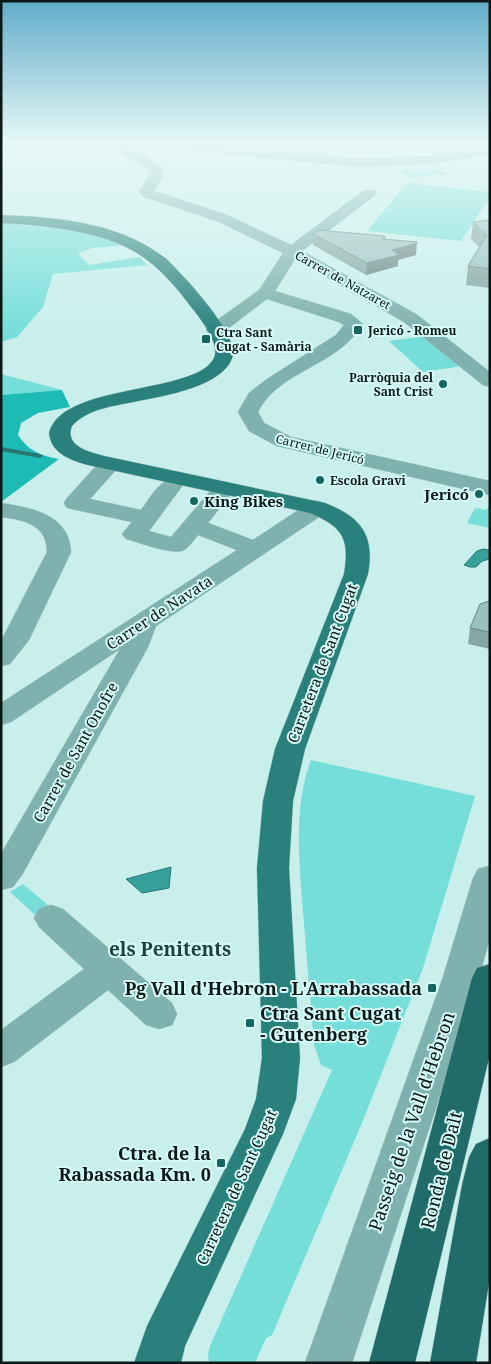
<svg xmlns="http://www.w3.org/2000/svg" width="491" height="1364" font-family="'Noto Serif',serif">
<rect width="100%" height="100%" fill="#c8efec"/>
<path fill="#75ded8" d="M436 169 449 174 411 178 400 171Z
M407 183 490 192V197L461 241 367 231Z
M1 221 85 231 127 245 92 248 78 253 89 265 140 257 147 265 53 274 43 307 17 337 1 342Z
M426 336 462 366 423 372 389 341Z
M1 374 62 390 1 395Z
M490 505V528L467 523 475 508 486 510Z
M311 760 475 796 423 968 362 1123 272 1335 266 1338 255 1363H209L208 1354 210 1346 332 1070 321 1065 314 1045C311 1004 307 963 304 923 300 872 292 808 311 760Z
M23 884 49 906 35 915 10 892Z"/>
<path fill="#1ebbb5" d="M62 390 70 407 38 413 21 423 18 435C28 450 40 456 59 459L1 502V395Z"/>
<path fill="#36a09b" stroke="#297773" d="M483 549 490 550V559L482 561 476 567H470L464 565 477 551Z
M171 867 169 888 142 893 126 879Z"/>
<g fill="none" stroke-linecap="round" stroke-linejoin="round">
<path fill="#297773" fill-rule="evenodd" d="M1 447 40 454 43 456 40 458 1 451Z"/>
<defs>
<path id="minor" d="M102 142H117L160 165 163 176 154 191 227 215 291 245 364 190H374L376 193 374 196 302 251 416 314 490 372V387L483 385 404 322 295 259 275 291 351 314 363 324C358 330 354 337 348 342 321 368 275 377 258 412L264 423 291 437 490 481V495L277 446 249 431 238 412 249 393 267 379 336 335 344 325 339 322 267 299 221 334 215 335 209 334 206 330 209 326 259 290 283 253 217 221 144 197 139 192 149 176V170Z
M137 142H179L360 159 426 156 490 147V155L426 164 360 167 143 146Z
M104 465 112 466 115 471 90 499 141 510C152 496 160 476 180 480L183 485 149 531 171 537 211 490 219 488 227 490 230 495 208 523 253 540 309 503 317 501 325 503 328 508 325 513 156 626 148 647 22 875 13 887 1 890V854L120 649 11 722 1 725V703L237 550 198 535C194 540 189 547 184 550 174 556 138 542 126 539L122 534 132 522 67 508 64 503 67 498 96 466Z
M1 503C32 508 69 514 71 552L29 640 10 664 1 666V641L47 552C47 525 25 520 1 517Z
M490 866V938L479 977 352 1363H305L443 977 473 878 478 869Z
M51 905 63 909 172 1003 177 1014 172 1025 159 1029 146 1025 108 990 14 1062 1 1067V1030L84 969 39 927 34 918 39 909Z"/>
<path id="major" d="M1 215C55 217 116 222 161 255 169 260 174 267 180 273 193 286 237 336 233 355 226 386 164 396 138 401 115 406 88 408 72 426 64 446 89 452 104 456L325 503C361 517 375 535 368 574L305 749 293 801 289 868 300 1058 296 1099 283 1134 185 1346 181 1363H134L147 1326 245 1129 256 1099 262 1058 257 868 263 801 275 749 344 574C350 539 343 527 310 513L88 465C74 461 54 455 50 438 48 433 50 428 53 424 78 383 205 393 215 355 218 341 200 318 192 308 167 275 146 252 106 239 72 228 36 225 1 223Z"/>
<path id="highway" d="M490 964V1054L415 1363H369L472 978 477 968Z
M490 1138V1277L476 1363H430L462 1185 469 1157 476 1144Z"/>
</defs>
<use href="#minor" stroke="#a6c8c6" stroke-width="1"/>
<use href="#major" stroke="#a6c8c6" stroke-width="1"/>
<use href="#highway" stroke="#a6c8c6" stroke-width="1"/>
<use href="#minor" fill="#7fb1ae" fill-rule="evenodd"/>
<use href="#major" fill="#2a817c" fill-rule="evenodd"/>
<use href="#highway" fill="#216c68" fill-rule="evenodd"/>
</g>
<path fill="#85a6a3" d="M490 220V288L466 285 468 266 479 247 471 239 473 222Z
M313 234 385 236V239L416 255 398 260V266L366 275 313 245Z
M490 599V649L468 644 470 628Z"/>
<path fill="#6c8785" d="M417 243 416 255 398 260V266L366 275 367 263 392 250Z"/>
<path fill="#9bc1be" stroke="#6c8785" d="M490 220V269L468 266 487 235 473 222Z
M318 230 385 236 383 239 417 242V243L392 250 399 255 367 263 313 234Z
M490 599V632L470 628 480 604 489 601Z"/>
<linearGradient id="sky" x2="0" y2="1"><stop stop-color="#61acc9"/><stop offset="0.43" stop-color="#e6f8f6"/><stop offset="1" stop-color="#e6f8f6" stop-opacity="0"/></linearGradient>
<rect width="491" height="333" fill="url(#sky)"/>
<g fill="#176562" stroke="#d5fcf9" stroke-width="2">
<rect x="353" y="325" width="10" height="10" rx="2.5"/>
<rect x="201" y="334" width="10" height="10" rx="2.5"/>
<circle cx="443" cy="384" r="5"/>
<circle cx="320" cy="480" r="5"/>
<circle cx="479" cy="494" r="5"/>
<circle cx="194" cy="501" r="5"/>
<rect x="427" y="983" width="10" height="10" rx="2.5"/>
<rect x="245" y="1018" width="10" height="10" rx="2.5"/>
<rect x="216" y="1158" width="10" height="10" rx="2.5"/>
</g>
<g text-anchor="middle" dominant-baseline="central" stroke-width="4" stroke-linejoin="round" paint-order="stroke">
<g font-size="12" fill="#0a1817" stroke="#d5fcf9">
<text transform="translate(343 280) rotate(29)">Carrer de Natzaret</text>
<text transform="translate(320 449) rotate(14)">Carrer de Jericó</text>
</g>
<g font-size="12" font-weight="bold" fill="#0a1817" stroke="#d5fcf9" text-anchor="start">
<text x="368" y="330">Jericó - Romeu</text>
<text x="216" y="332">Ctra Sant<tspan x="216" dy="14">Cugat - Samària</tspan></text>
<text x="433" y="377" text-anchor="end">Parròquia del<tspan x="433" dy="14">Sant Crist</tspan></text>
<text x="330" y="480">Escola Gravi</text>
</g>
<g font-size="15" font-weight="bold" fill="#0a1817" stroke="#d5fcf9" text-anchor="end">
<text x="469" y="494">Jericó</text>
<text x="204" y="501" text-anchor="start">King Bikes</text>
</g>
<g font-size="15" fill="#0a1817" stroke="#d5fcf9">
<text transform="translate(159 612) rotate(-33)">Carrer de Navata</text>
<text transform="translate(322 663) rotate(-69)">Carretera de Sant Cugat</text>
<text transform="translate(75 752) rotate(-61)">Carrer de Sant Onofre</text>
<text transform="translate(236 1187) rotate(-65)">Carretera de Sant Cugat</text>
</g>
<g font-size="18" font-weight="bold" fill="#0a1817" stroke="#d5fcf9" text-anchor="end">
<text x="422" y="988">Pg Vall d'Hebron - L'Arrabassada</text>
<text x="260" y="1013" text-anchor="start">Ctra Sant Cugat<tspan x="260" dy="21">- Gutenberg</tspan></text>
<text x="211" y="1153">Ctra. de la<tspan x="211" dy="21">Rabassada Km. 0</tspan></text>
</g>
<g font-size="18" fill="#0a1817" stroke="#d5fcf9">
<text transform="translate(411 1121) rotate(-71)">Passeig de la Vall d'Hebron</text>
<text transform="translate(441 1170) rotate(-76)">Ronda de Dalt</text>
</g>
<g font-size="19" font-weight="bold" fill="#1d3f3d" stroke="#d5fcf9">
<text x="170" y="949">els Penitents</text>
</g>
</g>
<rect width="491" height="1364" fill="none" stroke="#0a1817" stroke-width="5"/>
</svg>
